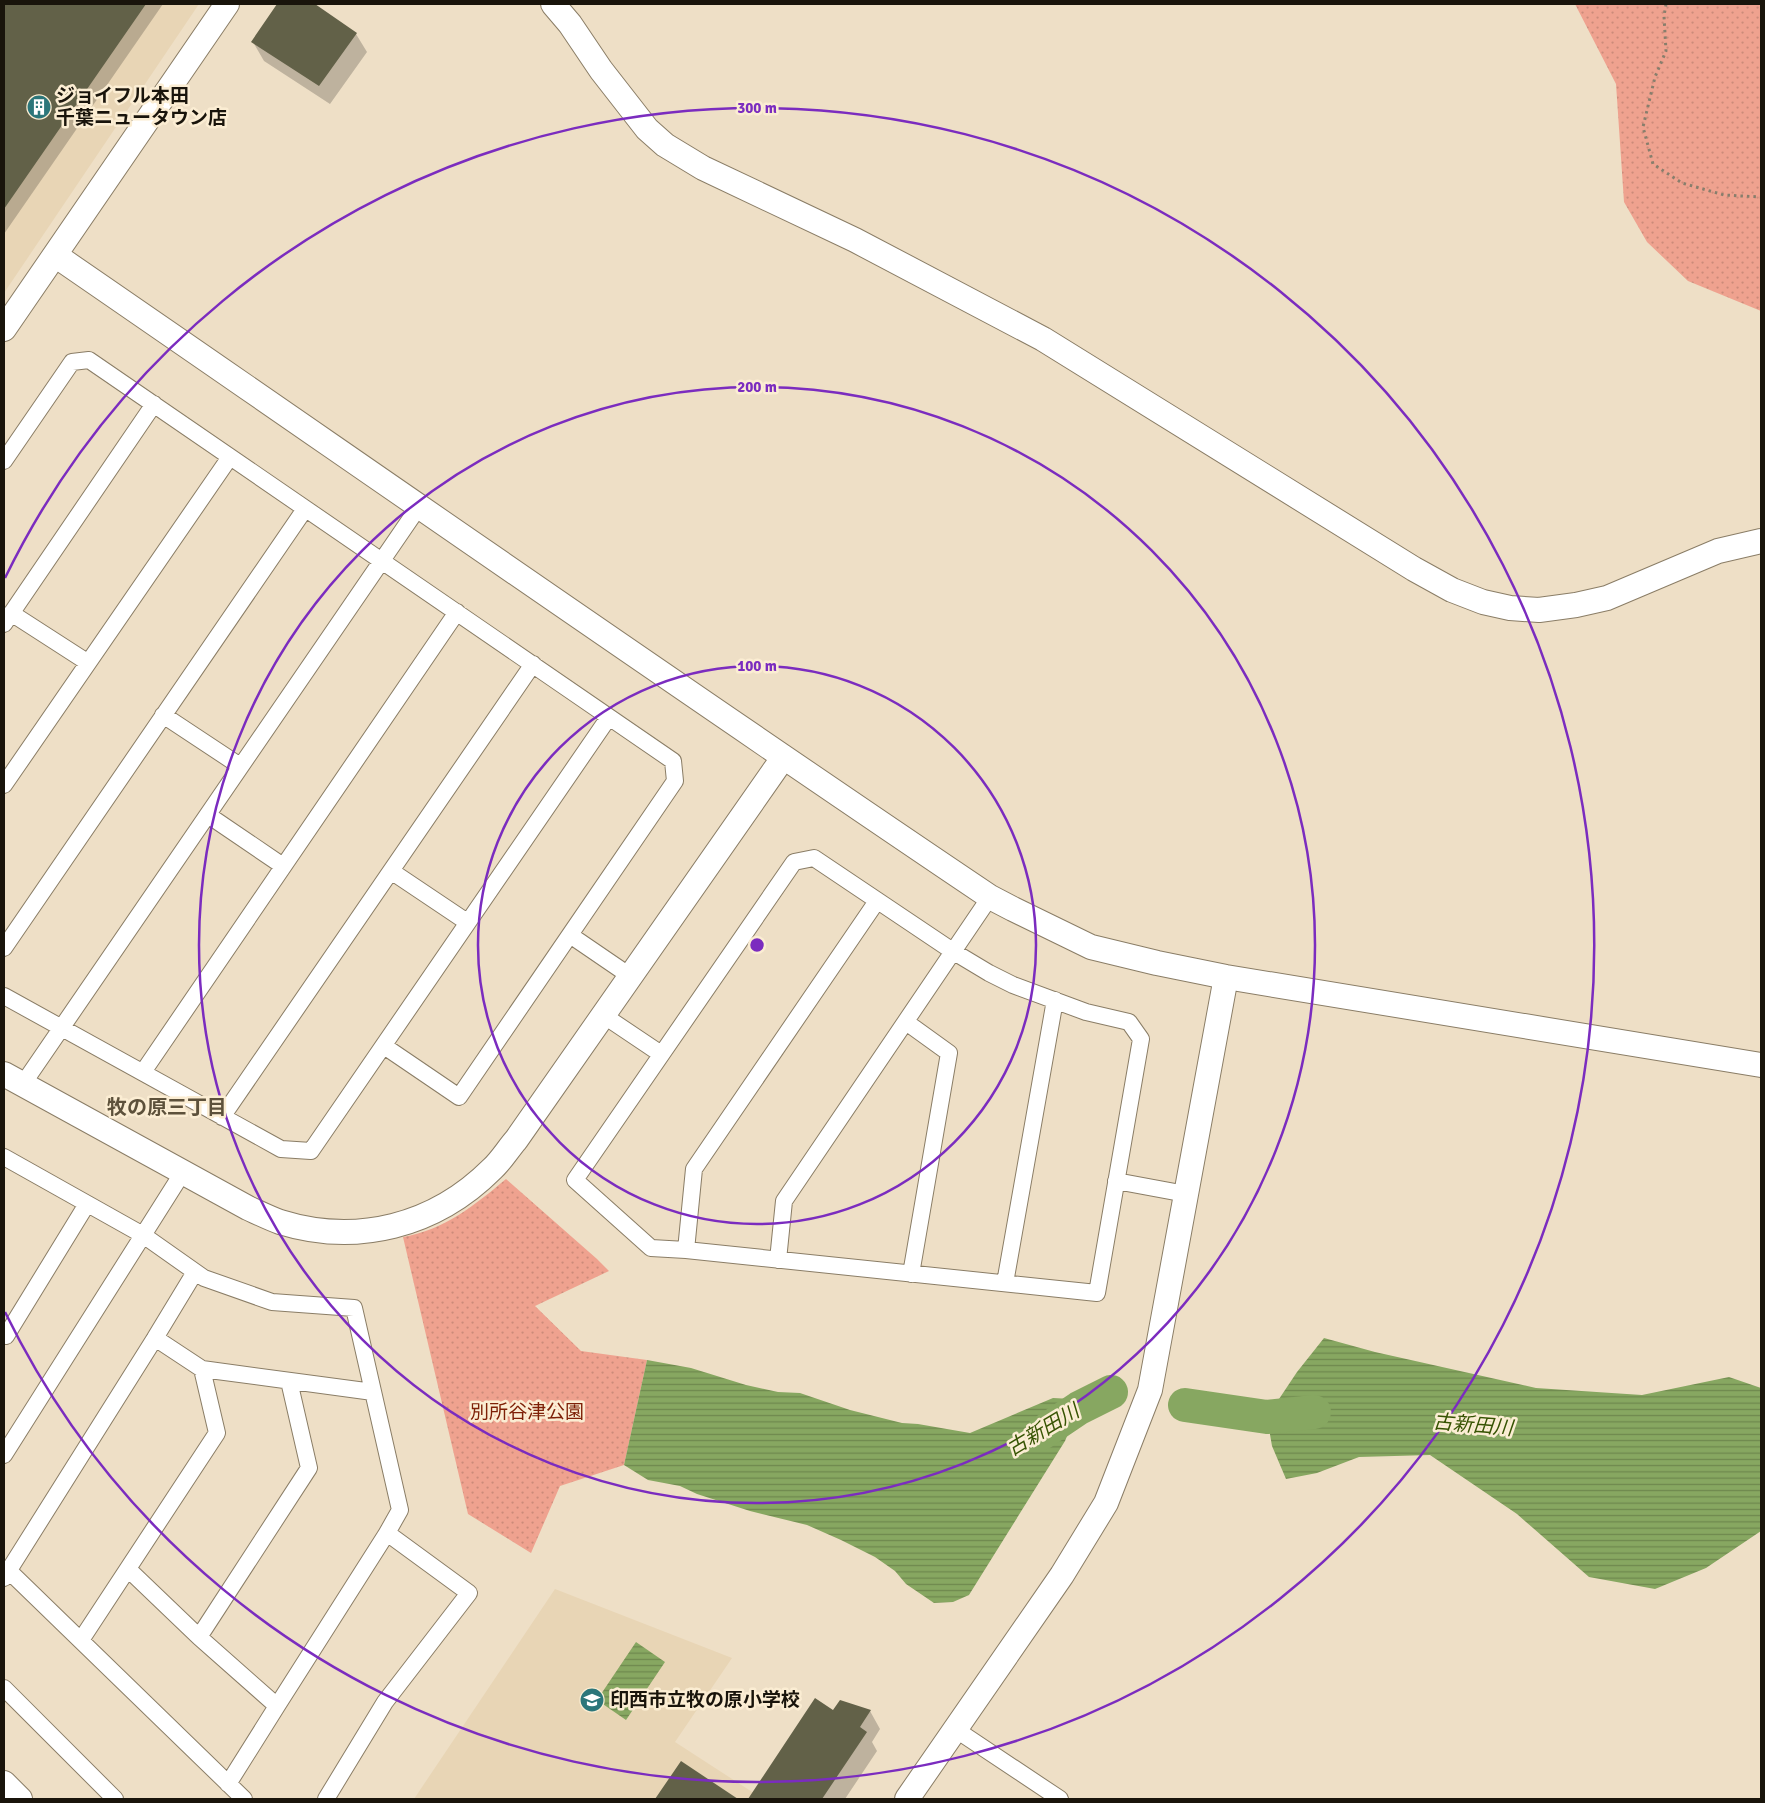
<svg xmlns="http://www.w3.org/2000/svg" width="1765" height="1803" font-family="Signika,'Noto Sans JP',sans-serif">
<defs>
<pattern id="grass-dots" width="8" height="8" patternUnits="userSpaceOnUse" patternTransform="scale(1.25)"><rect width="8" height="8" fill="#efa28f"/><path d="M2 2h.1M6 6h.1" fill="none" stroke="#cc8b7a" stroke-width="1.8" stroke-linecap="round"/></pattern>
<pattern id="water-rules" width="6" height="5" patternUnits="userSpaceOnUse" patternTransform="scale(1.25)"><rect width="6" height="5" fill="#87a761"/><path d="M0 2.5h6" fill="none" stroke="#6e874e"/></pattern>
</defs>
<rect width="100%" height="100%" fill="#eedfc6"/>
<path fill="#e8d5b5" d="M4 4H199L4 293Z
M555 1589 732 1658 675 1742 763 1799H414Z"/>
<path fill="url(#grass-dots)" d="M1575 4H1761V311L1688 281 1647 242 1624 202 1616 84Z
M506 1179 597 1259 609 1271 535 1306 581 1351 647 1360 624 1465 560 1486 531 1553 468 1514 403 1237C444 1230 475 1205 506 1179Z"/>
<path fill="url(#water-rules)" d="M1324 1338 1375 1352 1536 1388 1642 1395 1729 1377 1761 1388V1531L1706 1568 1655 1589 1589 1577 1517 1514 1430 1455 1359 1457 1317 1473 1286 1479 1272 1446 1267 1417 1297 1372Z
M647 1360 691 1368 746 1385 778 1392 800 1393 850 1410 902 1423 918 1424 970 1433 1053 1398 1072 1399 1079 1408 1065 1441 969 1595 953 1602 934 1603 906 1584 895 1571 875 1557 841 1540 807 1525 750 1511 697 1494 680 1486 648 1480 624 1465Z
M636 1642 665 1662 626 1720 597 1700Z"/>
<path fill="#0003" d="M4 4H163L4 234Z
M278 4H312L356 34 367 52 330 104 264 61 253 42Z
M815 1700 833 1712 870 1711 880 1729 872 1742 877 1751 845 1799H749Z
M681 1763 736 1799H657Z"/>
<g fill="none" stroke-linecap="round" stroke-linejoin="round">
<path stroke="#87a761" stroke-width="34" d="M1185 1405 1267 1417 1314 1412
M1042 1433 1079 1408 1111 1392"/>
</g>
<path fill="#626148" d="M4 4H146L4 209Z
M277 4H315L357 33 319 86 251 42Z
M815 1698 833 1710 840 1700 871 1710 860 1727 867 1732 822 1799H748Z
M681 1761 738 1799H655Z"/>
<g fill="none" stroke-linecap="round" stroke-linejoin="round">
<defs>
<path id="street" d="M4 461 72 362 89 360 673 761 675 781 459 1097 384 1046
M11 613 87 662
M4 624 154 404
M163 715 240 766
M4 785 230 457
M208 815 283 866
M814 858 954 952 989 973 1013 985 1086 1012 1129 1022 1141 1039 1097 1293 686 1250 651 1248 575 1180 794 862Z
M391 871 467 922
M570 935 630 976
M4 948 305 509
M4 996 281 1149 311 1151 609 717
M603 1015 661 1054
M906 1022 949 1053 911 1274
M143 1072 457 612
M23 1084 420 505
M222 1117 533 664
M4 1157 143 1235 204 1278 272 1302 354 1308 400 1510 387 1533 469 1593 385 1702 326 1799
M1116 1181 1186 1194
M686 1250 694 1169 877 901
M778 1260 784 1201 990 897
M1005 1283 1055 1000
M6 1336 87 1204
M155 1338 195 1272
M202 1369 373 1392
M4 1455 183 1172
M128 1569 199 1637
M8 1570 244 1799
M4 1578 155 1338 202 1369 217 1433 81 1640
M4 1688 115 1799
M277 1706 387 1533
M955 1729 1060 1799
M228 1784 277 1706 199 1637 309 1468 289 1381"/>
<path id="secondary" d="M553 4 570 24 601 70 647 129 665 145 703 168 855 240 1043 339 1414 569 1452 590 1483 602 1510 608 1539 610 1576 605 1607 598 1718 551 1761 541
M55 255C366 469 676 686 990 897L1013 909 1091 947 1157 963 1226 977 1761 1065
M4 329 227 4
M4 1074 248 1208C259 1213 269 1218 280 1222 357 1246 435 1226 492 1169 501 1161 508 1149 516 1140L783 758
M4 1783 20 1799
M907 1799 1062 1575 1106 1503 1150 1390 1226 977"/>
</defs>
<use href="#street" stroke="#8a7d66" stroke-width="18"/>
<use href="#secondary" stroke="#8a7d66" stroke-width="26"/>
<path stroke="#887e6c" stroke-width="3" stroke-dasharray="2.5 4" stroke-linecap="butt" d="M1666 4 1664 16 1666 51 1655 77 1643 127 1653 164 1682 183 1724 195 1761 197"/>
<use href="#street" stroke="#fff" stroke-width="16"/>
<use href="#secondary" stroke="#fff" stroke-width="24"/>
</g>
<g fill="none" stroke="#7b2cbf" stroke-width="2.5">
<circle cx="757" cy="945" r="279"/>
<circle cx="757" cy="945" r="558"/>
<path d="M5 578A837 837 0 1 1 5 1312"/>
</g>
<defs>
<symbol id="building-disc" viewBox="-11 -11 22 22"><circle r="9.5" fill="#2c767a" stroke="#fbedd3"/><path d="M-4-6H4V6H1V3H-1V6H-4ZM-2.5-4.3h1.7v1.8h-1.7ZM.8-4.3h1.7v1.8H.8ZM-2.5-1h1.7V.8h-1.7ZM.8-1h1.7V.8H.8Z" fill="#fff"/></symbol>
<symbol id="school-disc" viewBox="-11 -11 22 22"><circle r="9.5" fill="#2c767a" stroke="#fbedd3"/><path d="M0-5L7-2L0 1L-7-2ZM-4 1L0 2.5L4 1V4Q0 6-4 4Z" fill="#fff"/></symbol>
</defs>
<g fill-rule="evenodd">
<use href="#building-disc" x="25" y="93" width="28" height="28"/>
<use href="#school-disc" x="578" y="1686" width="28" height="28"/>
</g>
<g text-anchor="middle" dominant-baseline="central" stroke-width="5" stroke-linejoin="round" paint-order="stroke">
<g font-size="19" font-weight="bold" fill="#19140b" stroke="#fbedd3" text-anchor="start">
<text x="56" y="96">ジョイフル本田<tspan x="56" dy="22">千葉ニュータウン店</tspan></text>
<text x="610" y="1700">印西市立牧の原小学校</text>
</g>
<g font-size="19" fill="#7e2007" stroke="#fbedd3">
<text x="527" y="1412">別所谷津公園</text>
</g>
<g font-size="20" font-weight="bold" fill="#5d513b" stroke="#fbedd3">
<text x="167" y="1107">牧の原三丁目</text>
</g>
<g font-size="20" font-style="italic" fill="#375403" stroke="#fbedd3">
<text transform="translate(1473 1425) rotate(5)">古新田川</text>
<text transform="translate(1043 1430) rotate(-31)">古新田川</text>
</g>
</g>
<circle cx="757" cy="945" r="8" fill="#7b2cbf" stroke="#fbedd3" stroke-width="2.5"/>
<g font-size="15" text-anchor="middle" font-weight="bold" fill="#7b2cbf" stroke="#fbedd3" stroke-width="5" stroke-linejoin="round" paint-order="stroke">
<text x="757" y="113">300 m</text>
<text x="757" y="392">200 m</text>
<text x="757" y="671">100 m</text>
</g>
<rect width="1765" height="1803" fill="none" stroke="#19140b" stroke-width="10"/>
</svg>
